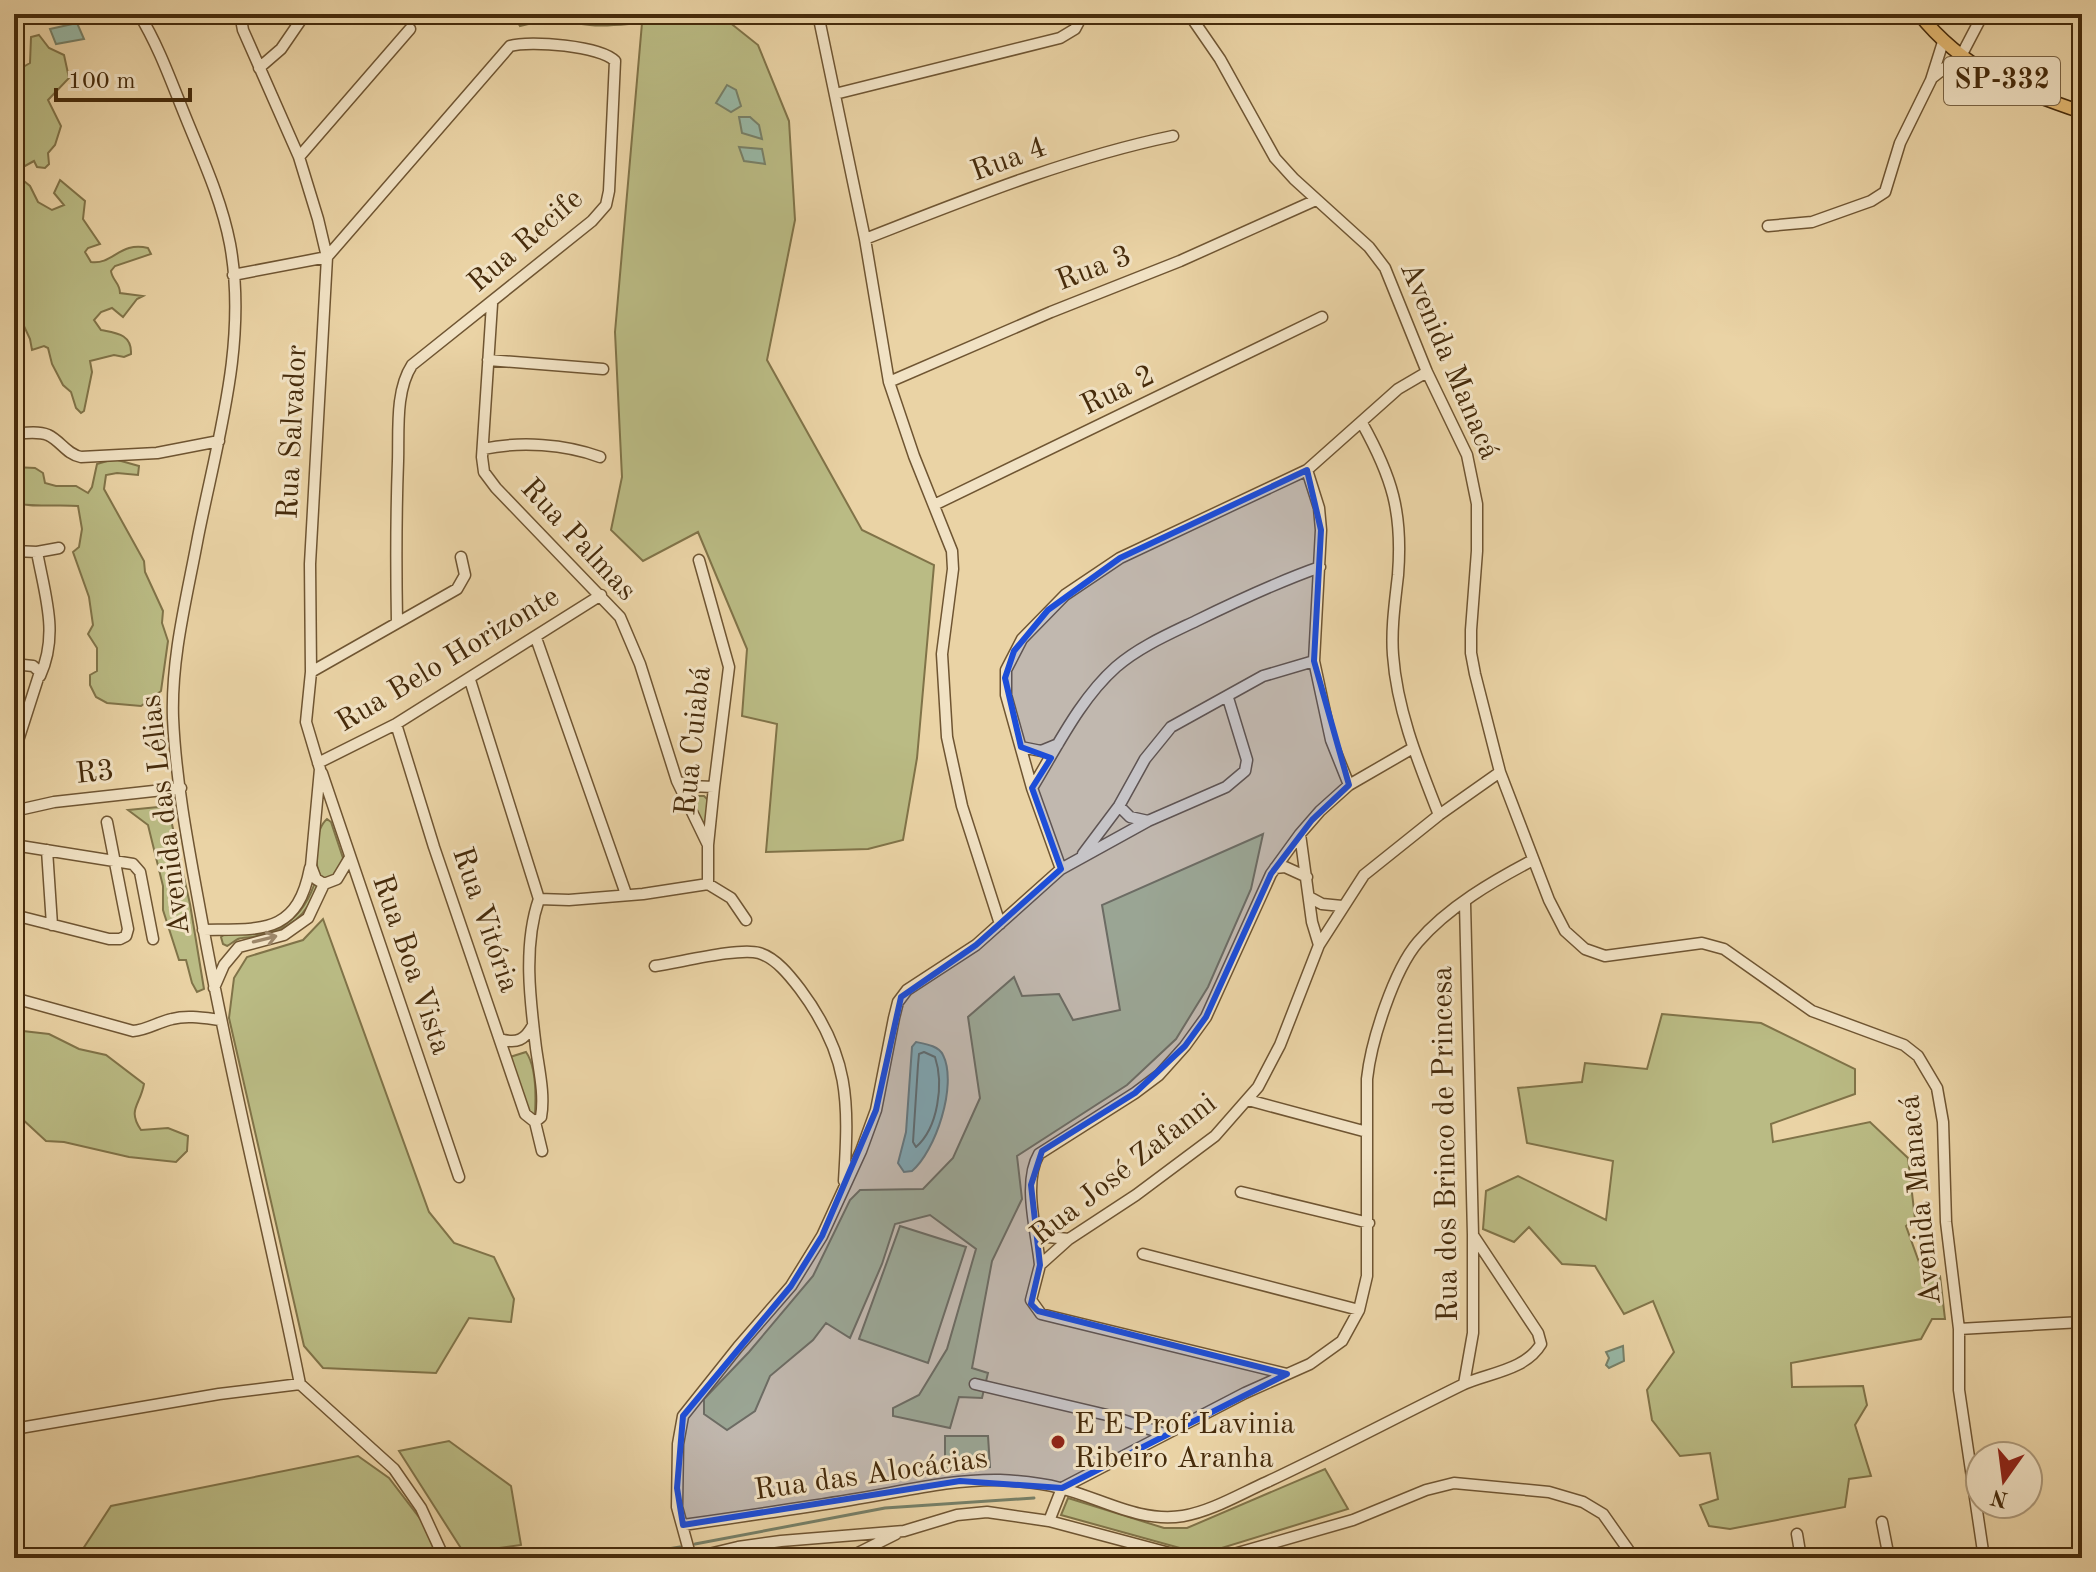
<svg xmlns="http://www.w3.org/2000/svg" width="2096" height="1572" font-family="'Old Standard TT',serif">
<rect width="100%" height="100%" fill="#ead3a5"/>
<filter id="stains"><feTurbulence type="fractalNoise" baseFrequency=".0025" numOctaves="4"/><feColorMatrix values="0 0 0 0 .2 0 0 0 0 .09 0 0 0 0 .02 0 0 0 .5 -.17"/></filter>
<radialGradient id="worn" r=".72"><stop offset=".6" stop-color="#630" stop-opacity="0"/><stop offset="1" stop-color="#630" stop-opacity=".3"/></radialGradient>
<path fill="#babb84" stroke="#807348" stroke-width="2" d="M504 14H719L758 45 789 121 795 220 767 360 862 530 934 565 917 758 903 840 868 849 766 852 777 724 742 716 747 649 698 532 643 561 611 530 622 477 615 332 642 23C626 24 607 27 590 25 567 22 543 19 520 26L515 18Z
M39 35 49 48 64 55 69 78 48 100 61 126 55 145 48 153 49 164 45 168 37 167 34 161 14 172V54L16 66 23 67 30 63 31 37Z
M60 180 85 201 83 219 100 244 88 248 85 252 91 262C113 265 120 241 148 248L151 254 115 266 111 271C112 280 120 283 120 293L143 296 137 299 123 317 112 308 101 312 94 320 101 330C116 333 132 334 131 354L124 357 114 355 90 361 92 372 84 411 81 413 76 408 71 392 63 385 52 364 48 348 44 346 32 350 30 339 16 309 14 185 19 186 24 181 30 186 38 202 52 210 64 205 54 193Z
M114 459 139 466 138 475 117 473 106 475 104 489 144 561 145 572 163 611 162 623 168 641 161 691 141 706 107 703 96 697 90 685V675L97 671V648L88 634 93 625 89 597 73 552 79 547 82 529 78 506C62 504 24 508 14 502V467L35 468 43 473 45 483 56 486H76L88 493 92 487 97 464Z
M697 796H704L708 800 705 830 693 803Z
M158 807 169 811 190 904 204 989 197 992 192 983 186 960H179L163 910V886L148 825 128 810Z
M327 819 331 822 343 858 341 870 334 876 321 879C314 865 314 830 327 819Z
M1263 834 1251 889 1208 987 1176 1039 1127 1085 1017 1156 1022 1199 992 1261 972 1368 988 1373 982 1398 959 1397 950 1428 893 1416V1408L919 1395 947 1349 976 1249 930 1215 895 1224 882 1264 850 1338 826 1323 813 1340 770 1376 755 1411 727 1430 704 1414V1399L749 1352 813 1276 850 1200 860 1190 923 1189 953 1158 980 1098 968 1017 1014 977 1022 996 1059 994 1073 1020 1120 1010 1102 905Z
M314 885H317C308 917 288 930 257 936 252 938 243 937 238 939 234 941 231 944 227 946L223 944 221 937 226 933C269 939 299 927 314 885Z
M323 919 429 1212 454 1243 494 1257 514 1299 511 1322 469 1318 436 1373 323 1368 304 1346 229 1018 234 978 247 957 303 940Z
M1662 1014 1761 1023 1855 1069V1094L1771 1124 1773 1142 1870 1122 1908 1158 1915 1219 1906 1226 1924 1276H1940L1945 1319H1932L1921 1339 1791 1363 1792 1387 1863 1386 1867 1405 1855 1425 1871 1476 1849 1479 1845 1507 1730 1529 1709 1526 1700 1505 1718 1499 1710 1453 1680 1456 1652 1420 1647 1390 1674 1352 1653 1301 1624 1314 1595 1266 1562 1264 1529 1227 1514 1242 1483 1229 1486 1191 1518 1176 1606 1220 1613 1161 1527 1143 1518 1088 1582 1082 1585 1063 1647 1069Z
M14 1030 49 1034 79 1049 106 1055 144 1084C140 1106 127 1109 141 1130L168 1128 188 1136 187 1151 176 1162 129 1157 64 1142 46 1141 20 1117 14 1116Z
M526 1052C536 1066 536 1096 535 1114L530 1116 510 1057Z
M900 1226 966 1247 928 1363 859 1339Z
M945 1436H988L990 1467 945 1469Z
M449 1441 511 1486 521 1545 464 1553 399 1451Z
M358 1456 389 1478 435 1538 443 1558H77L111 1506Z
M1325 1469 1348 1509 1212 1551 1187 1550 1061 1515 1068 1498 1164 1528H1187Z"/>
<path fill="#98b8a6" stroke="#778068" stroke-width="2" d="M77 23 84 39 56 44 50 29Z
M727 85 736 90 741 106 731 112 716 103Z
M750 117 759 125 762 139 742 133 739 117Z
M739 147 762 149 765 164 744 161Z
M916 1042C926 1044 939 1046 943 1055 958 1085 935 1152 912 1171L904 1172 898 1163 906 1132 912 1047Z
M1623 1346 1624 1361 1609 1368 1606 1365 1609 1358 1606 1352Z"/>
<g fill="none" stroke-linecap="round" stroke-linejoin="round">
<path stroke="#6f7258" stroke-width="2" d="M924 1052 935 1057C944 1084 938 1128 916 1147L913 1142 918 1065 919 1054Z"/>
<path stroke="#778068" stroke-width="3" d="M695 1544 885 1508 1034 1498
M664 1558 668 1549 680 1547"/>
<defs>
<path id="minor" d="M139 14C160 48 173 87 188 123 204 162 222 202 230 244 248 342 217 441 198 537 187 597 171 657 173 718 176 786 190 855 202 921 230 1077 269 1229 300 1384
M240 14 243 30 299 157 318 219 327 257 310 564 311 672 306 722 320 769 311 866 316 879 324 884
M818 14 865 239 889 382 914 456 952 551 953 569 942 654 947 737 962 806 1000 924
M1189 14 1220 59 1275 158 1294 179 1369 247 1385 268 1427 372 1467 455 1477 504V551L1471 630V653L1475 674 1500 772 1549 900 1565 931 1585 949 1605 956 1702 943 1724 949 1812 1011 1904 1045 1918 1056 1937 1088 1943 1122 1946 1222 1959 1329V1390L1984 1558
M1961 56 1983 14
M259 68 281 49 305 14
M1932 78 1946 67 1969 62
M835 94 1060 38 1075 29 1083 14
M299 157 410 29
M1768 226 1812 222 1871 201 1885 192 1900 143 1931 80 1943 42
M865 239C965 200 1067 158 1173 136
M233 275 327 257 510 46C530 40 601 46 615 61L609 191 606 205 592 221 412 365C395 391 399 431 398 461 396 515 396 568 397 622
M492 304 482 457 484 472 496 488 620 617 640 664 677 781 708 845
M488 360 603 369
M889 382 1051 312 1180 261 1316 200
M1362 423C1392 477 1403 512 1398 575 1395 602 1391 629 1393 655 1397 711 1419 764 1439 815
M14 434C25 433 38 431 48 435 61 441 66 454 81 457L157 453 219 441
M483 449C520 441 565 444 600 457
M1307 470 1319 508 1321 530 1314 661 1331 740 1349 785
M934 505 1322 317
M14 551 37 552 59 548
M37 552C45 596 59 634 40 676
M699 560 729 667 714 787 708 845V884
M536 638 626 894
M14 664 33 666 40 672 14 753
M311 672 457 589 465 575 461 557
M396 724 434 847 525 1114 535 1122 541 1117C545 1095 539 1070 536 1048 530 1000 523 945 539 899L470 680
M1021 747 1041 751 1058 744
M318 763 396 724 601 595
M322 773 459 1177
M677 781 689 786 714 787
M1032 788C1057 747 1080 699 1116 667 1139 647 1169 634 1196 621 1237 601 1277 582 1320 567
M1119 806 1130 817 1148 821
M14 811 54 802 181 788
M1300 834 1312 922 1319 945
M14 845 133 864 140 872 153 939
M47 850 52 925
M1083 854 1119 806 1145 759 1171 727 1263 676 1314 661
M1275 868 1285 867 1307 877
M1061 869 1032 788 1006 695V670L1022 639 1065 595 1120 558 1307 470 1398 389 1427 372
M324 884 337 879 349 859
M1309 897 1322 904 1342 906
M539 899 569 900 643 894 708 884 731 898 746 920
M14 915 109 939H120L126 936 128 929 107 822
M203 930C262 929 297 935 310 868
M655 966C678 963 739 947 759 953 776 958 790 976 800 989 850 1056 849 1101 844 1181
M214 988 224 965 239 947 284 935 308 918 324 884
M14 998 133 1031C147 1030 158 1022 172 1019 187 1015 204 1018 220 1020
M500 1039C517 1044 525 1040 533 1025
M1248 1100 1367 1132
M535 1122 542 1151
M1241 1192 1369 1223
M1036 1226 1048 1237 1069 1239
M1143 1254 1359 1310
M1040 1265C1037 1233 1022 1183 1039 1154L1135 1093 1159 1075 1185 1046 1206 1017 1271 874 1300 834 1320 811 1349 785 1413 748
M1959 1329 2082 1322
M1287 1374 1041 1314 1031 1300 1040 1265 1069 1239 1136 1195 1215 1136 1258 1087 1280 1045 1319 945 1364 875 1439 815 1500 772
M975 1384 1111 1416 1164 1434
M1464 1384 1473 1333V1235L1465 903
M14 1429 219 1394 300 1384 394 1469 421 1508 444 1558
M1049 1521 1062 1488 1245 1393 1310 1364 1342 1341 1359 1310 1367 1276V1079C1371 1041 1394 970 1418 942 1448 907 1493 881 1533 860
M1882 1522 1889 1558
M683 1525C739 1517 795 1509 850 1500 901 1492 949 1479 1000 1480 1020 1481 1041 1483 1060 1488 1101 1498 1139 1523 1183 1516 1212 1511 1240 1494 1267 1482 1333 1451 1397 1417 1462 1385 1487 1373 1525 1371 1541 1344L1538 1333 1473 1235
M1797 1534 1801 1558
M691 1558 677 1507 678 1444 683 1416 738 1347 791 1286 822 1236 861 1151 876 1110 894 1018 898 1002 907 990 976 945 1061 869 1148 821 1226 787 1245 771 1247 760 1228 698
M692 1558 738 1547 781 1541 904 1531 957 1515 987 1512 1049 1521 1188 1558
M848 1558 896 1534
M1220 1558 1353 1520 1426 1490 1454 1483 1549 1492 1583 1502 1603 1514 1634 1558"/>
<path id="major" d="M1919 14C1964 70 2016 90 2082 112"/>
</defs>
<use href="#minor" stroke="#6f5532" stroke-width="13"/>
<use href="#major" stroke="#462b0b" stroke-width="15"/>
<use href="#minor" stroke="#f1e2c4" stroke-width="10"/>
<use href="#major" stroke="#e5ba72" stroke-width="12"/>
</g>
<defs><path id="oneway-shaft" d="M-6 0H5M1.5-3L5.5 0L1.5 3" fill="none" stroke-width="1.6" stroke-linecap="round" stroke-linejoin="round" transform="scale(2)"/></defs>
<use stroke="#9c8668" href="#oneway-shaft" transform="translate(265 939) rotate(-14)"/>
<path fill="#1d4ed8" fill-opacity="0.2" stroke="#1d4ed8" stroke-width="6" stroke-linejoin="round" d="M1307 470 1321 530 1314 661 1349 785 1312 820 1271 874 1206 1017 1185 1046 1135 1093 1042 1151 1031 1185 1040 1265 1031 1304 1038 1311 1287 1374 1062 1488 960 1481 683 1525 677 1488 683 1416 791 1286 822 1236 876 1110 901 997 976 945 1061 869 1032 788 1051 758 1021 747 1005 678 1014 651 1048 610 1120 558Z"/>
<circle fill="#8f2418" stroke="#f1e2c4" stroke-width="3" cx="1058" cy="1442" r="8"/>
<g text-anchor="middle" dominant-baseline="central" stroke-width="6" stroke-linejoin="round" paint-order="stroke">
<rect fill="#f1e2c4" stroke="#796242" stroke-width="2" x="1944" y="57" width="116" height="48" rx="6"/>
<g font-size="28" font-weight="bold" fill="#462b0b">
<text x="2002" y="81">SP-332</text>
</g>
<g font-size="30" fill="#462b0b" stroke="#f1e2c4">
<text transform="translate(1009 160) rotate(-20)">Rua 4</text>
<text transform="translate(526 241) rotate(-41)">Rua Recife</text>
<text transform="translate(1094 269) rotate(-21)">Rua 3</text>
<text transform="translate(1449 361) rotate(67)">Avenida Manacá</text>
<text transform="translate(1118 391) rotate(-26)">Rua 2</text>
<text transform="translate(293 432) rotate(-87)">Rua Salvador</text>
<text transform="translate(578 540) rotate(47)">Rua Palmas</text>
<text transform="translate(448 660) rotate(-31)">Rua Belo Horizonte</text>
<text transform="translate(694 741) rotate(-84)">Rua Cuiabá</text>
<text transform="translate(95 773) rotate(-6)">R3</text>
<text transform="translate(166 815) rotate(-97)">Avenida das Lélias</text>
<text transform="translate(485 920) rotate(71)">Rua Vitória</text>
<text transform="translate(411 965) rotate(71)">Rua Boa Vista</text>
<text transform="translate(1446 1144) rotate(-91)">Rua dos Brinco de Princesa</text>
<text transform="translate(1124 1170) rotate(-38)">Rua José Zafanni</text>
<text transform="translate(1921 1200) rotate(-96)">Avenida Manacá</text>
<text transform="translate(871 1475) rotate(-8)">Rua das Alocácias</text>
</g>
<g font-size="30" fill="#462b0b" stroke="#f1e2c4" text-anchor="start">
<text x="1074" y="1425">E E Prof Lavinia<tspan x="1074" dy="34">Ribeiro Aranha</tspan></text>
</g>
</g>
<rect width="2096" height="1572" fill="none" stroke="#ead3a5" stroke-width="48"/>
<rect x="16" y="16" width="2064" height="1540" fill="none" stroke="#462b0b" stroke-width="4"/>
<rect x="24" y="24" width="2048" height="1524" fill="none" stroke="#462b0b" stroke-width="2"/>
<g transform="translate(2004 1480) rotate(194)"><circle r="38" fill="#f1e2c4" stroke="#ad997a" stroke-width="2"/>
<path d="M0-6L14 30L0 20L-14 30Z" fill="#8f2418"/>
<text y="-12" font-size="22" font-weight="bold" text-anchor="middle" fill="#462b0b">N</text>
</g>
<path d="M56 88v12h134v-12" fill="none" stroke="#462b0b" stroke-width="4"/>
<text x="68" y="88" font-size="24" fill="#462b0b" stroke="#f1e2c4" stroke-width="6" paint-order="stroke">100 m</text>
<rect width="100%" height="100%" filter="url(#stains)"/>
<rect width="100%" height="100%" fill="url(#worn)"/>
</svg>
